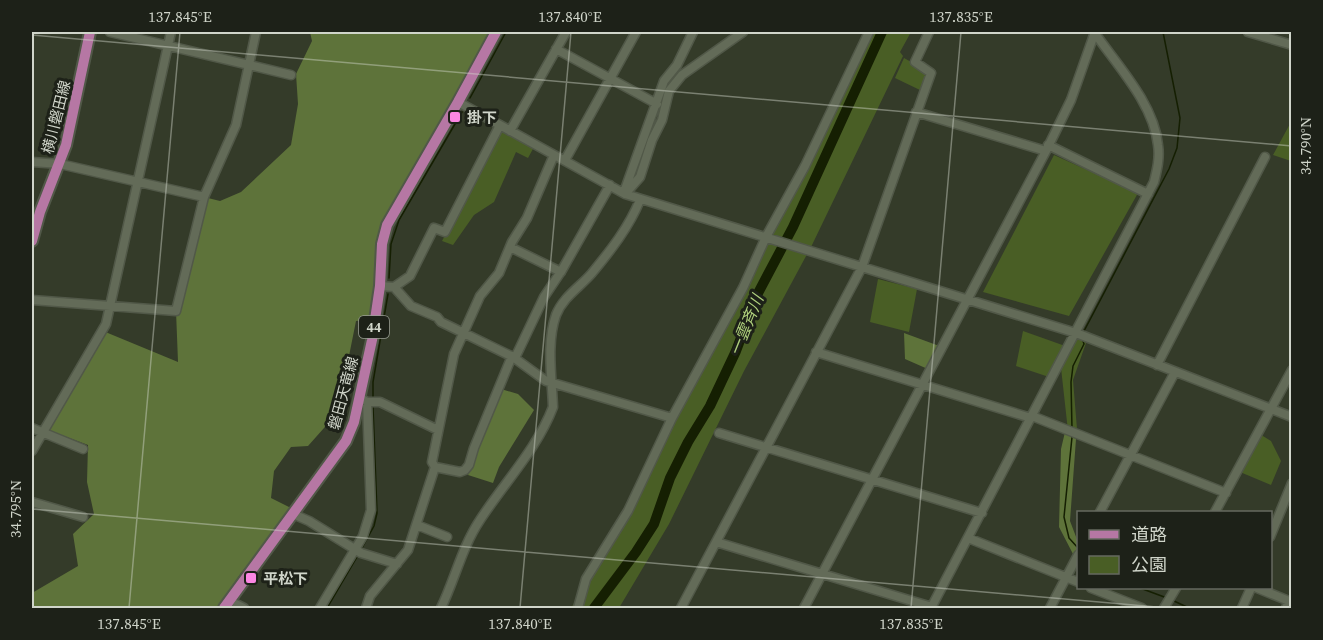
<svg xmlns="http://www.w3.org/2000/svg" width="1323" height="640" font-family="'Source Serif 4','Noto Sans JP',serif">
<rect width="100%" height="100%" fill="#343b29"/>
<path fill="#495e25" d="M869 32H911L900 52 903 56 812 245 744 371 669 524 619 608H571L622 527Z
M904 58 931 73 922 91 895 78Z
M1291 122V161L1273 155Z
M501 129 534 147 528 158 516 152 494 202 474 215 453 245 442 241Z
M1054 155 1138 193 1069 316 983 292Z
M878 279 917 289 909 332 870 322Z
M1023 331 1068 347 1052 378 1016 366Z
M1078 337 1086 343 1073 380 1077 429 1068 431 1061 368Z
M1258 433 1271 441 1281 461 1271 485 1240 472Z"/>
<path fill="#5e733a" d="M310 32H491L380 227 373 319 356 321 348 361 354 375 350 391 340 392 332 419 308 446 291 447 274 471 271 498 293 509 241 573 217 608H32V593L78 566 73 534 94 514 87 482 88 445 48 430 103 331 178 362 176 311 204 197 220 201 241 192 291 145 298 104 296 74 312 41Z
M904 333 942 347 930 370 905 359Z
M501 389 518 394 534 410 499 467 493 483 468 475Z
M1065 432 1076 439 1070 521 1078 542 1076 552 1073 554 1059 527 1061 449Z"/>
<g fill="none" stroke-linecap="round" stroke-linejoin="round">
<path stroke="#151f02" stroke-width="1.5" d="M470 98 506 32
M389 278 391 244 399 220 462 112
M1083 333 1169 169 1177 148 1180 118 1163 32
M373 399V382L388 294
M1072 429 1071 382 1073 366 1084 344 1083 341
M1072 437 1064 517 1069 538 1078 548
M362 548 374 526 377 513 373 407
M1140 588 1167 598
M1174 601 1189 608
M327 608 358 555"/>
<path stroke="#151f02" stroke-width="10" d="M594 608 636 552 654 524 670 478 688 442 710 406 736 351 757 295 793 227 882 32"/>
<defs>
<path id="minor" d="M110 32 291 75
M1248 32 1292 45
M556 49 657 104
M458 102 625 194 1076 333 1292 417
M916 112 1046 151
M510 131 566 32
M1048 145 1148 194
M565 160 636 32
M32 162 60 164 204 197
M624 192 664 81 677 65 693 32
M625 194 640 177 652 140 662 120 669 91 682 75 743 32
M510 247 561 272
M380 286 394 287 410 276 434 228 445 232 500 125
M394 287 411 306 437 317 441 322 513 357 546 381 672 418
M32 300 176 311 204 197 236 125 256 32
M816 352 1031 418
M515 358 544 297 562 270 610 185
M1157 365 1265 157
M367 402H380L438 430
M1032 416 1226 493
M32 428 83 449
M719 433 982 513
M32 451 106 324 171 32
M435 467 460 472 465 470 469 465 474 448 512 356
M32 502 83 517
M1100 512 1175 372
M1215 512 1292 370
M293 514 309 521 361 553 397 564
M417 525 447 537
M1270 537 1292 483
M968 538 1078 582
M716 542 932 607
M1091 588 1142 608
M1257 588 1289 601 1286 608
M230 601 244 608
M320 608 363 536 371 510 367 402 361 398
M366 608 370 596 408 550 435 467 432 462 454 354 480 296 499 273 512 242 527 218 554 155
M441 608C455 579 462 547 480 520 504 483 537 449 553 407 552 378 546 343 556 315 563 297 580 287 592 273 611 250 629 227 640 200
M578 608 586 579 628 511 672 418 743 288 766 237 805 166 869 32
M681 608 862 267 931 73 915 62 929 32
M804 608 1046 151 1071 100 1095 32
M931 608 1154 182C1157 170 1160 158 1158 145 1154 104 1117 65 1094 32
M1050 608 1078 555
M1164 608 1176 588
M1242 608 1251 588"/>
<path id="major" d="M32 241 40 212 66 145 90 32
M224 608 346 441 354 422 372 340 380 286 382 244 387 225 458 102 496 32"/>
</defs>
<use href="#minor" stroke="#515848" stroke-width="11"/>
<use href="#major" stroke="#515848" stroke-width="14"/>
<use href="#minor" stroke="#636b58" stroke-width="8"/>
<use href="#major" stroke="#b677a4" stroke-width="10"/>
</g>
<path fill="none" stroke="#d0d5ca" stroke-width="1.5" stroke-opacity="0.45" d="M32 35 1292 146M32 509 1168 608M129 608 180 32M520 608 571 32M911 608 961 32"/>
<g fill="#fc86e3" stroke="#1d2118" stroke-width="2">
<rect x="449" y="111" width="12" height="12" rx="3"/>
<rect x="245" y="572" width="12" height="12" rx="3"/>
</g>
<g text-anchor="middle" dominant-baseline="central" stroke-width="6" stroke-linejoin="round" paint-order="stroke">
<rect fill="#1d2118" stroke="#9a9f95" stroke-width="1.5" x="359" y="316" width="30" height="22" rx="4.5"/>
<g font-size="14" font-weight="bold" fill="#d0d5ca">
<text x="374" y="327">44</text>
</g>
<g font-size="15" fill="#d0d5ca" stroke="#1d2118">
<text transform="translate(56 117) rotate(-76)">横川磐田線</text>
<text transform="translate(343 393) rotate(-75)">磐田天竜線</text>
</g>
<g font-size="15" font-weight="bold" fill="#d0d5ca" stroke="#1d2118" text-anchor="start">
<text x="467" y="117">掛下</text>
<text x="263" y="578">平松下</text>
</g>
<g font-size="16" font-style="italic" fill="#b0d17d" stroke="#1d2118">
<text transform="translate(746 325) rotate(-68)">一雲斉川</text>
</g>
</g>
<rect width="1323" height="640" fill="none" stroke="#1d2118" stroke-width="66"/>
<rect x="1077" y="511" width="195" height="78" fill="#1d2118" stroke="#65695f" stroke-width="1.5"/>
<rect x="1089" y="530" width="30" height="9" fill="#b677a4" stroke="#65695f" stroke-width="1.5"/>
<text x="1131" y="541" font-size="18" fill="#d0d5ca">道路</text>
<rect x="1089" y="556" width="30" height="18" fill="#495e25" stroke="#65695f" stroke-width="1.5"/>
<text x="1131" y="571" font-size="18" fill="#d0d5ca">公園</text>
<rect x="33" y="33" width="1257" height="574" fill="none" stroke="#d0d5ca" stroke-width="2"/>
<g font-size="15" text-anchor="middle" fill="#d0d5ca">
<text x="180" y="22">137.845°E</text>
<text x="570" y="22">137.840°E</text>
<text x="961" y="22">137.835°E</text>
<text transform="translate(1306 146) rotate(-90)" y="5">34.790°N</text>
<text transform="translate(16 509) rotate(-90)" y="5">34.795°N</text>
<text x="129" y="629">137.845°E</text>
<text x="520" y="629">137.840°E</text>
<text x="911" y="629">137.835°E</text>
</g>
</svg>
